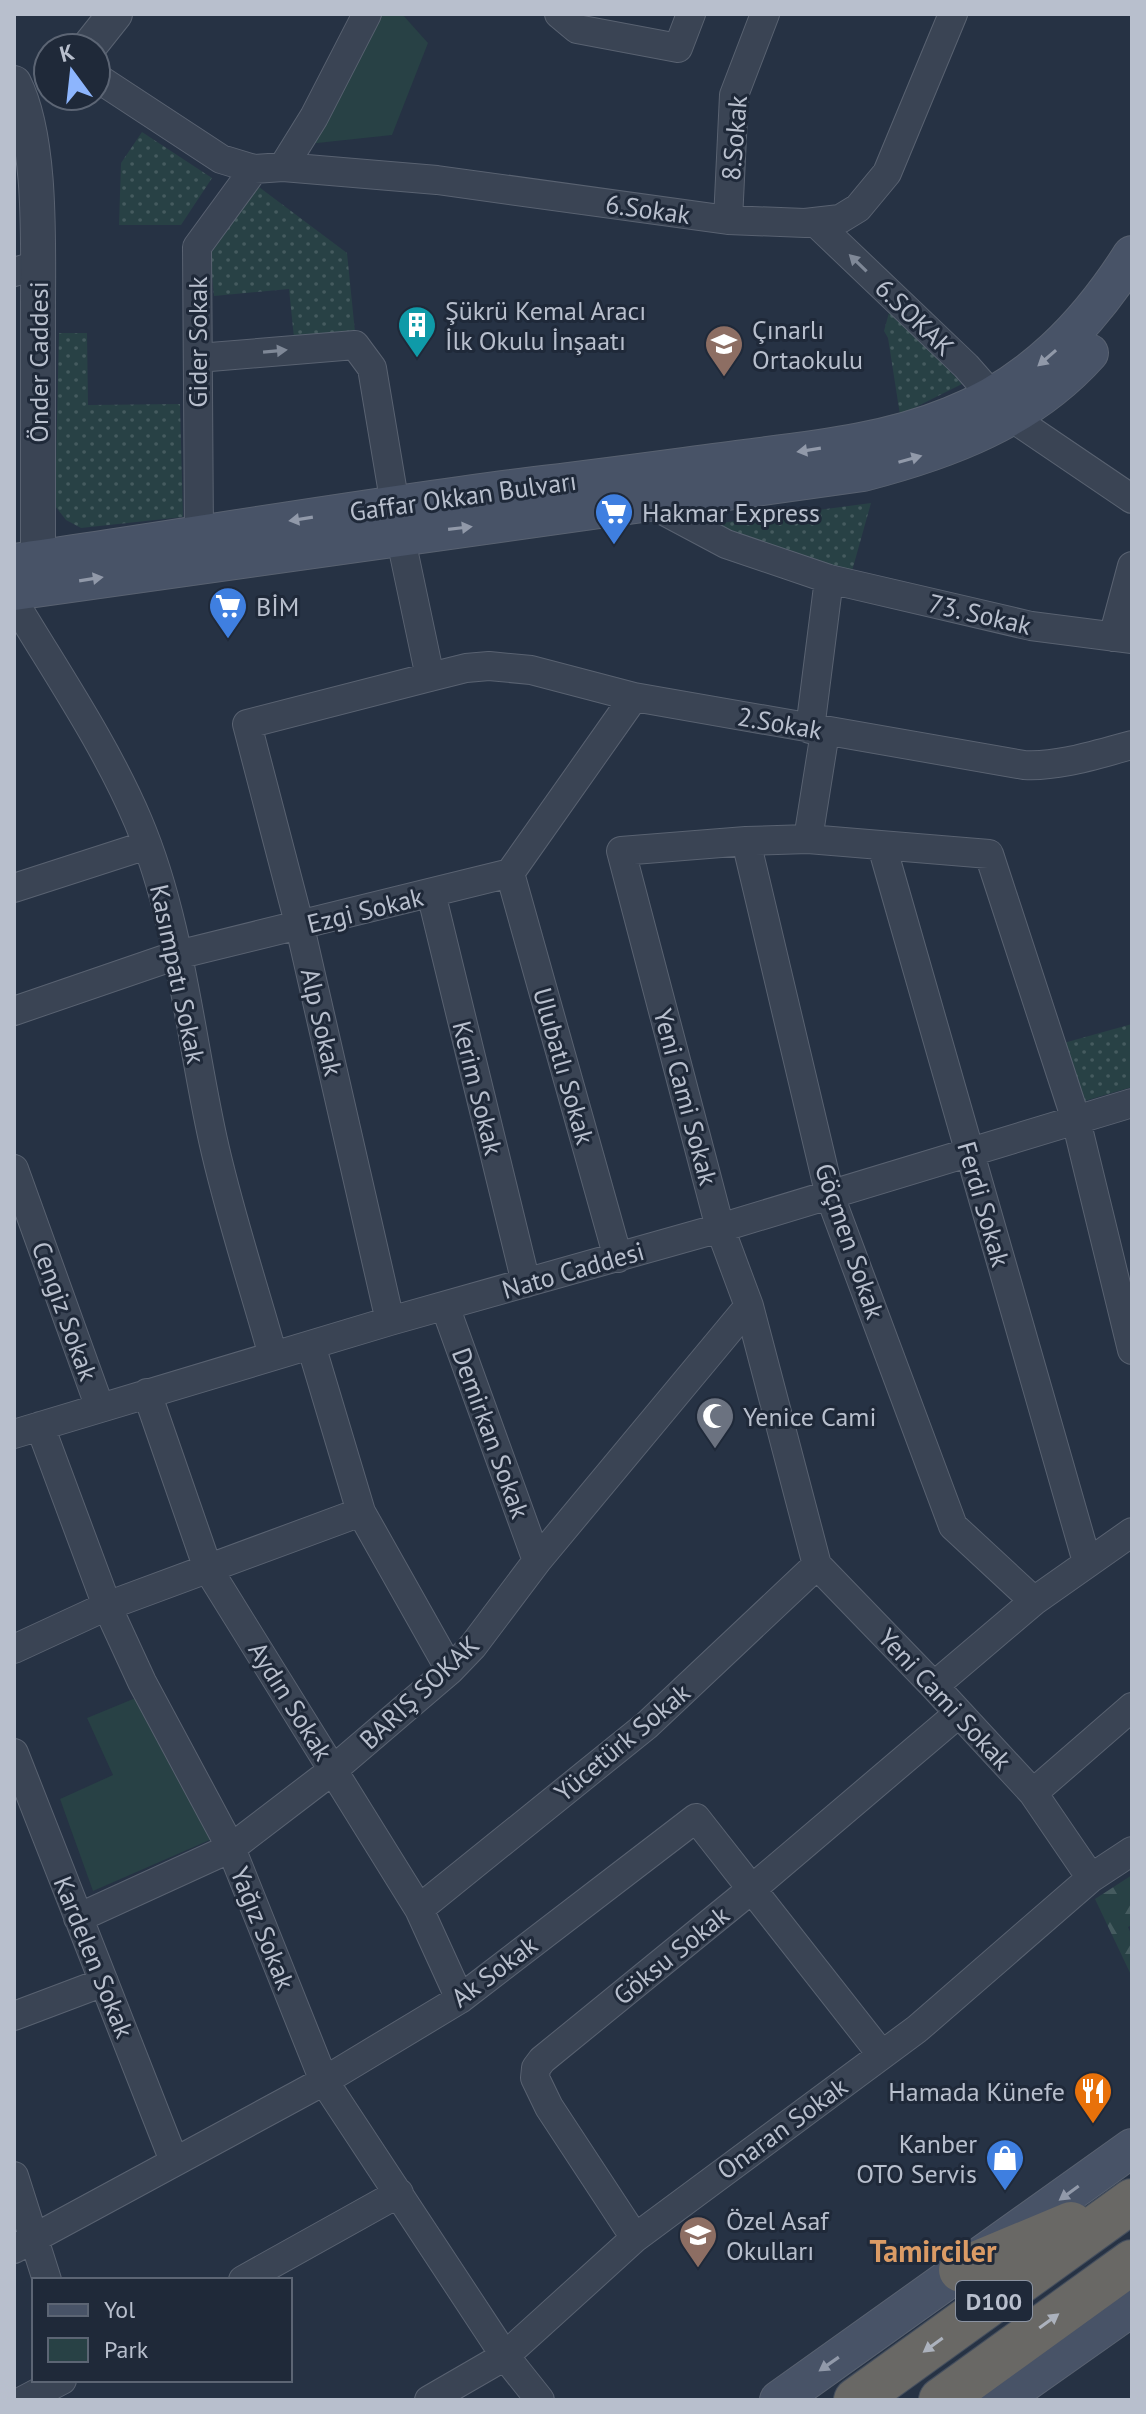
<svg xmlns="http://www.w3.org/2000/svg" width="1146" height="2414" font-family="'PT Sans',sans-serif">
<defs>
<pattern id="grass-dots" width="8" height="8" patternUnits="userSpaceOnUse" patternTransform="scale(2)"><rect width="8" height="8" fill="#284145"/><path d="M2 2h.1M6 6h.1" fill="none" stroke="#455b5f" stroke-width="1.8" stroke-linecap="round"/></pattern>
<pattern id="forest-firs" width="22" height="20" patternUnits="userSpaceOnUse" patternTransform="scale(2)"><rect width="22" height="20" fill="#284145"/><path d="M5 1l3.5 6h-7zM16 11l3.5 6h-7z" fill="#455b5f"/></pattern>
</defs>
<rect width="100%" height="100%" fill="#263244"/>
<path fill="url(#grass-dots)" d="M142 132 212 178 181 225H119L121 163Z
M255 184 347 253 355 332 294 338 289 289 214 296 209 246Z
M890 309 962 384 900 415 888 338 884 331Z
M59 333H87L88 405 180 404 183 517 81 528 66 520 55 506Z
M871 503 852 571 804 562 706 525Z
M1132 1024V1087L1078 1103 1060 1044Z"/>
<path fill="url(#forest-firs)" d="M1132 1875V1925L1128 1927 1132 1936V1977L1095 1899Z"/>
<path fill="#284145" d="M378 14H402L428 43 392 135 308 144Z
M138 1697 212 1839 93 1891 60 1799 113 1775 87 1718Z"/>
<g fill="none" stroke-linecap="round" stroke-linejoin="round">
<defs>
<path id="minor" d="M559 14 577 29 678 48 691 14
M96 77 221 159 254 169 283 167 437 180 728 220 805 223 840 219 858 208 887 173 953 14
M283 167 314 117 367 14
M728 220 734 95 765 14
M815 222 966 366 1011 417 1132 499
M14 272 38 265
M198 358 355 345 372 368 400 535 430 677
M649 503 726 544 829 579 1031 626 1132 639
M199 535 197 247 254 169
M22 615C62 681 108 750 138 821 180 920 190 1036 213 1140 229 1213 253 1284 273 1356
M1113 637 1132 566
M810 729 829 579
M808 839 825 732
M746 841 830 1196 953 1526 1034 1601
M882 846 1087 1562
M510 873 618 1258
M14 888 147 845
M431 893 526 1283
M14 1011 177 955 510 873 634 697
M14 1169 100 1408
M445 1306 537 1561
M390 1321 300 927 247 724 430 677 466 668 489 666 531 670 634 697 1024 765C1060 767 1097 754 1132 745
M311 1345 361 1512 450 1670
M147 1393 208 1569 419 1909 460 1999
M40 1426 107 1606 142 1682 231 1848 324 2081 505 2356 540 2400
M14 1434 390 1321 720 1228 1132 1103
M14 1649 107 1606 361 1512
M934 1686 1034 1601 1132 1532
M14 1753 174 2161
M1033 1793 1132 1707
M1091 1878 1033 1793 934 1686 817 1565 749 1306 720 1228 621 851 746 841 808 839 989 854 1076 1120 1132 1350
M419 1909 647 1725 817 1565
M78 1918 231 1848 333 1770 450 1670 473 1646 537 1561 749 1306
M14 2016 104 1982
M14 2176 47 2280
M635 2238 549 2107 535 2078 536 2068 542 2060 753 1888 959 1713
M14 2249 324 2081 460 1999 696 1818 882 2055
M243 2280 399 2193
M24 2400 62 2380
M429 2400 505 2356 635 2238 917 2029 1091 1878 1132 1851"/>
<path id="tertiary" d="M88 48 115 14
M14 83C42 138 38 245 38 308 38 392 38 476 38 560L31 587"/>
<path id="secondary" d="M14 563C188 538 360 508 534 486 604 478 674 468 744 459 814 450 885 443 951 416 1030 385 1087 326 1132 255
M14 591 863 472C948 450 1029 420 1089 353
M779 2400 1132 2148
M1000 2400 1132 2307"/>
<path id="trunk" d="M961 2270 1071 2224
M856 2400 1132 2201
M941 2400 1132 2262"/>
</defs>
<use href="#minor" stroke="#596271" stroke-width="30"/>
<use href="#tertiary" stroke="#596271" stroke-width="36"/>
<use href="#secondary" stroke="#596271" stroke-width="40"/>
<use href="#trunk" stroke="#454f5e" stroke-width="46"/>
<use href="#minor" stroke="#3a4454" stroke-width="28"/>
<use href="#tertiary" stroke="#3a4454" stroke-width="34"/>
<use href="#secondary" stroke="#485367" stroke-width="38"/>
<use href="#trunk" stroke="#696865" stroke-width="44"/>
</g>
<defs><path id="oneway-solid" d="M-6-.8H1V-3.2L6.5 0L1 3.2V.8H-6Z" transform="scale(2)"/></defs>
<g fill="#7f8897">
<use href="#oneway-solid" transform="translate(858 263) rotate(-136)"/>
<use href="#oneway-solid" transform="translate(275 351) rotate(-5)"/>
</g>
<g fill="#9199a9">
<use href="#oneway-solid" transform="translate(1047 358) rotate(139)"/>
<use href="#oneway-solid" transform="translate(809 450) rotate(171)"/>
<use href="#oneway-solid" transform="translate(910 459) rotate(-16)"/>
<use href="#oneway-solid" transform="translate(301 519) rotate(171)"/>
<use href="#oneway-solid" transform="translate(460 528) rotate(-7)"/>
<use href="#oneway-solid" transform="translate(91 579) rotate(-9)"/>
<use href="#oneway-solid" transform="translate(1069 2193) rotate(144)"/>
<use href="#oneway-solid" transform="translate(829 2364) rotate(145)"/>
</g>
<g fill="#acb2bd">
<use href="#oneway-solid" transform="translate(1049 2321) rotate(-36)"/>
<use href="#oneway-solid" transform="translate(933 2345) rotate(144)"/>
</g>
<defs>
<symbol id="building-pin" viewBox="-11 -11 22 30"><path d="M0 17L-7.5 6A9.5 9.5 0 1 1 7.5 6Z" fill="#0f9aa8" stroke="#1f2939"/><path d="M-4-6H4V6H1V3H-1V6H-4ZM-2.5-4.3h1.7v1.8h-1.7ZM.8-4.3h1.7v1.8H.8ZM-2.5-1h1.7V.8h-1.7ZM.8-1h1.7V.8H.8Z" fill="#fff"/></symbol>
<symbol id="school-pin" viewBox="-11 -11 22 30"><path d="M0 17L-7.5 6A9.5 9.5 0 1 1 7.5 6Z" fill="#8d6e63" stroke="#1f2939"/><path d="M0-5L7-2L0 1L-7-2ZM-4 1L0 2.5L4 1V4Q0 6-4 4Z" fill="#fff"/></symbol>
<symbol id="supermarket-pin" viewBox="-11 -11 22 30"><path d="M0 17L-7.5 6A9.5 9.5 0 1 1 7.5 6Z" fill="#3f7fe0" stroke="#1f2939"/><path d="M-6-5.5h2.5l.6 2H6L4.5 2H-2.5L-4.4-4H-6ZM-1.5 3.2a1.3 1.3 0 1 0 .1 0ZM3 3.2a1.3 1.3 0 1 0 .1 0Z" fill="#fff"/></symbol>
<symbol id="mosque-pin" viewBox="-11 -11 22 30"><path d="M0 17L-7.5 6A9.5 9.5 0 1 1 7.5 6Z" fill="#6b7280" stroke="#1f2939"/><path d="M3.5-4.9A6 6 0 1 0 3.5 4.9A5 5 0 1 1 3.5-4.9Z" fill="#fff"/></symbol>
<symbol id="restaurant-pin" viewBox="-11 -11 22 30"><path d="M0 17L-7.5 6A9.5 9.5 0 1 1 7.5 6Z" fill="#e8710a" stroke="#1f2939"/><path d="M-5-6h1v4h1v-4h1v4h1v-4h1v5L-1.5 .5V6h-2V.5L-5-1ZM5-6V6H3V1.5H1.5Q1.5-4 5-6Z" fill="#fff"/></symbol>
<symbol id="shop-pin" viewBox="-11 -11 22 30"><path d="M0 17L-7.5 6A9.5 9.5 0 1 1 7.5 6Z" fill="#3f7fe0" stroke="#1f2939"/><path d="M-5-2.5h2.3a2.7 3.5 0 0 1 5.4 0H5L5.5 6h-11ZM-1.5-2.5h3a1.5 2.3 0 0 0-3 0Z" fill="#fff"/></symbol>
</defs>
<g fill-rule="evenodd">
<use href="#building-pin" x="395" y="303" width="44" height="60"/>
<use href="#school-pin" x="702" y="322" width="44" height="60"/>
<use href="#supermarket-pin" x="592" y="490" width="44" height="60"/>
<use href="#supermarket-pin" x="206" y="584" width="44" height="60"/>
<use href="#mosque-pin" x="693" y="1394" width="44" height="60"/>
<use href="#restaurant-pin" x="1071" y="2069" width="44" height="60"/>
<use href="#shop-pin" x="983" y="2136" width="44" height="60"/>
<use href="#school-pin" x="676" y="2213" width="44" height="60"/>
</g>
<g text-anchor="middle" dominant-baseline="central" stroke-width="6" stroke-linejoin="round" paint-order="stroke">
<rect fill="#1f2939" stroke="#8a92a1" stroke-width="2" x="956" y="2281" width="76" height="40" rx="6"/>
<g font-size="24" font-weight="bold" fill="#b8bfcd">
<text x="994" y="2301">D100</text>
</g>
<g font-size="26" fill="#b8bfcd" stroke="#1f2939">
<text transform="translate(734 138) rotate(-85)">8.Sokak</text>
<text transform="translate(648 209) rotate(8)">6.Sokak</text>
<text transform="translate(915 317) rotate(44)">6.SOKAK</text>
<text transform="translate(197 342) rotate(-90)">Gider Sokak</text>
<text transform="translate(38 362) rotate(-90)">Önder Caddesi</text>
<text transform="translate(463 496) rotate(-8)">Gaffar Okkan Bulvarı</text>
<text transform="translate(980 614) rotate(13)">73. Sokak</text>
<text transform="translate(780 723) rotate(10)">2.Sokak</text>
<text transform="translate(365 910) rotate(-14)">Ezgi Sokak</text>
<text transform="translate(178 974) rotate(78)">Kasımpatı Sokak</text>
<text transform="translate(322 1022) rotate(77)">Alp Sokak</text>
<text transform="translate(564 1066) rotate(74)">Ulubatlı Sokak</text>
<text transform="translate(478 1088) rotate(76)">Kerim Sokak</text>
<text transform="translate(686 1097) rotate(75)">Yeni Cami Sokak</text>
<text transform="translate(984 1204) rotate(74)">Ferdi Sokak</text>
<text transform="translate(850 1241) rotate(71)">Göçmen Sokak</text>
<text transform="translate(573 1270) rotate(-16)">Nato Caddesi</text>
<text transform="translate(65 1311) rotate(70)">Cengiz Sokak</text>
<text transform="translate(491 1433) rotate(70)">Demirkan Sokak</text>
<text transform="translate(419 1692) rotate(-43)">BARIŞ SOKAK</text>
<text transform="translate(945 1699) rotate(47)">Yeni Cami Sokak</text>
<text transform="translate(291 1701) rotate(58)">Aydın Sokak</text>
<text transform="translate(622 1742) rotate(-40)">Yücetürk Sokak</text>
<text transform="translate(263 1928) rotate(68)">Yağız Sokak</text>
<text transform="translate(671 1955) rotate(-39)">Göksu Sokak</text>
<text transform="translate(94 1957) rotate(68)">Kardelen Sokak</text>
<text transform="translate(494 1971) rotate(-37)">Ak Sokak</text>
<text transform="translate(782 2128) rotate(-36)">Onaran Sokak</text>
</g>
<g font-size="26" fill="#b8bfcd" stroke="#1f2939" text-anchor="start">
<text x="445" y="310">Şükrü Kemal Aracı<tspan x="445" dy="30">İlk Okulu İnşaatı</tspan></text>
<text x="752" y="329">Çınarlı<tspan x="752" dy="30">Ortaokulu</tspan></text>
<text x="642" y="512">Hakmar Express</text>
<text x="256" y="606">BİM</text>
<text x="743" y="1416">Yenice Cami</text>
<text x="1065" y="2091" text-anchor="end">Hamada Künefe</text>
<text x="977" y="2143" text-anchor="end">Kanber<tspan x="977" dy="30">OTO Servis</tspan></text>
<text x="726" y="2220">Özel Asaf<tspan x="726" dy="30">Okulları</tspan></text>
</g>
<g font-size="30" font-weight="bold" fill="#db9b65" stroke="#1f2939">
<text x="933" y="2250">Tamirciler</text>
</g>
</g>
<rect width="1146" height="2414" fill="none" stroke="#b8bfcd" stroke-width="32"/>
<rect x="32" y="2278" width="260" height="104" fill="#1f2939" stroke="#5c6574" stroke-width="2"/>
<rect x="48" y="2304" width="40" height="12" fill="#485367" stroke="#5c6574" stroke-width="2"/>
<text x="104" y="2318" font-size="24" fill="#b8bfcd">Yol</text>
<rect x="48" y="2338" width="40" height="24" fill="#284145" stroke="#5c6574" stroke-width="2"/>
<text x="104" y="2358" font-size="24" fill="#b8bfcd">Park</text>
<g transform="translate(72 72) rotate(345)"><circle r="38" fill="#1f2939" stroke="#5c6574" stroke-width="2"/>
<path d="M0-6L14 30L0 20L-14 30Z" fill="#8db5fd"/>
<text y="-12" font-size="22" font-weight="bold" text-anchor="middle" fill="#b8bfcd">K</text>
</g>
</svg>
